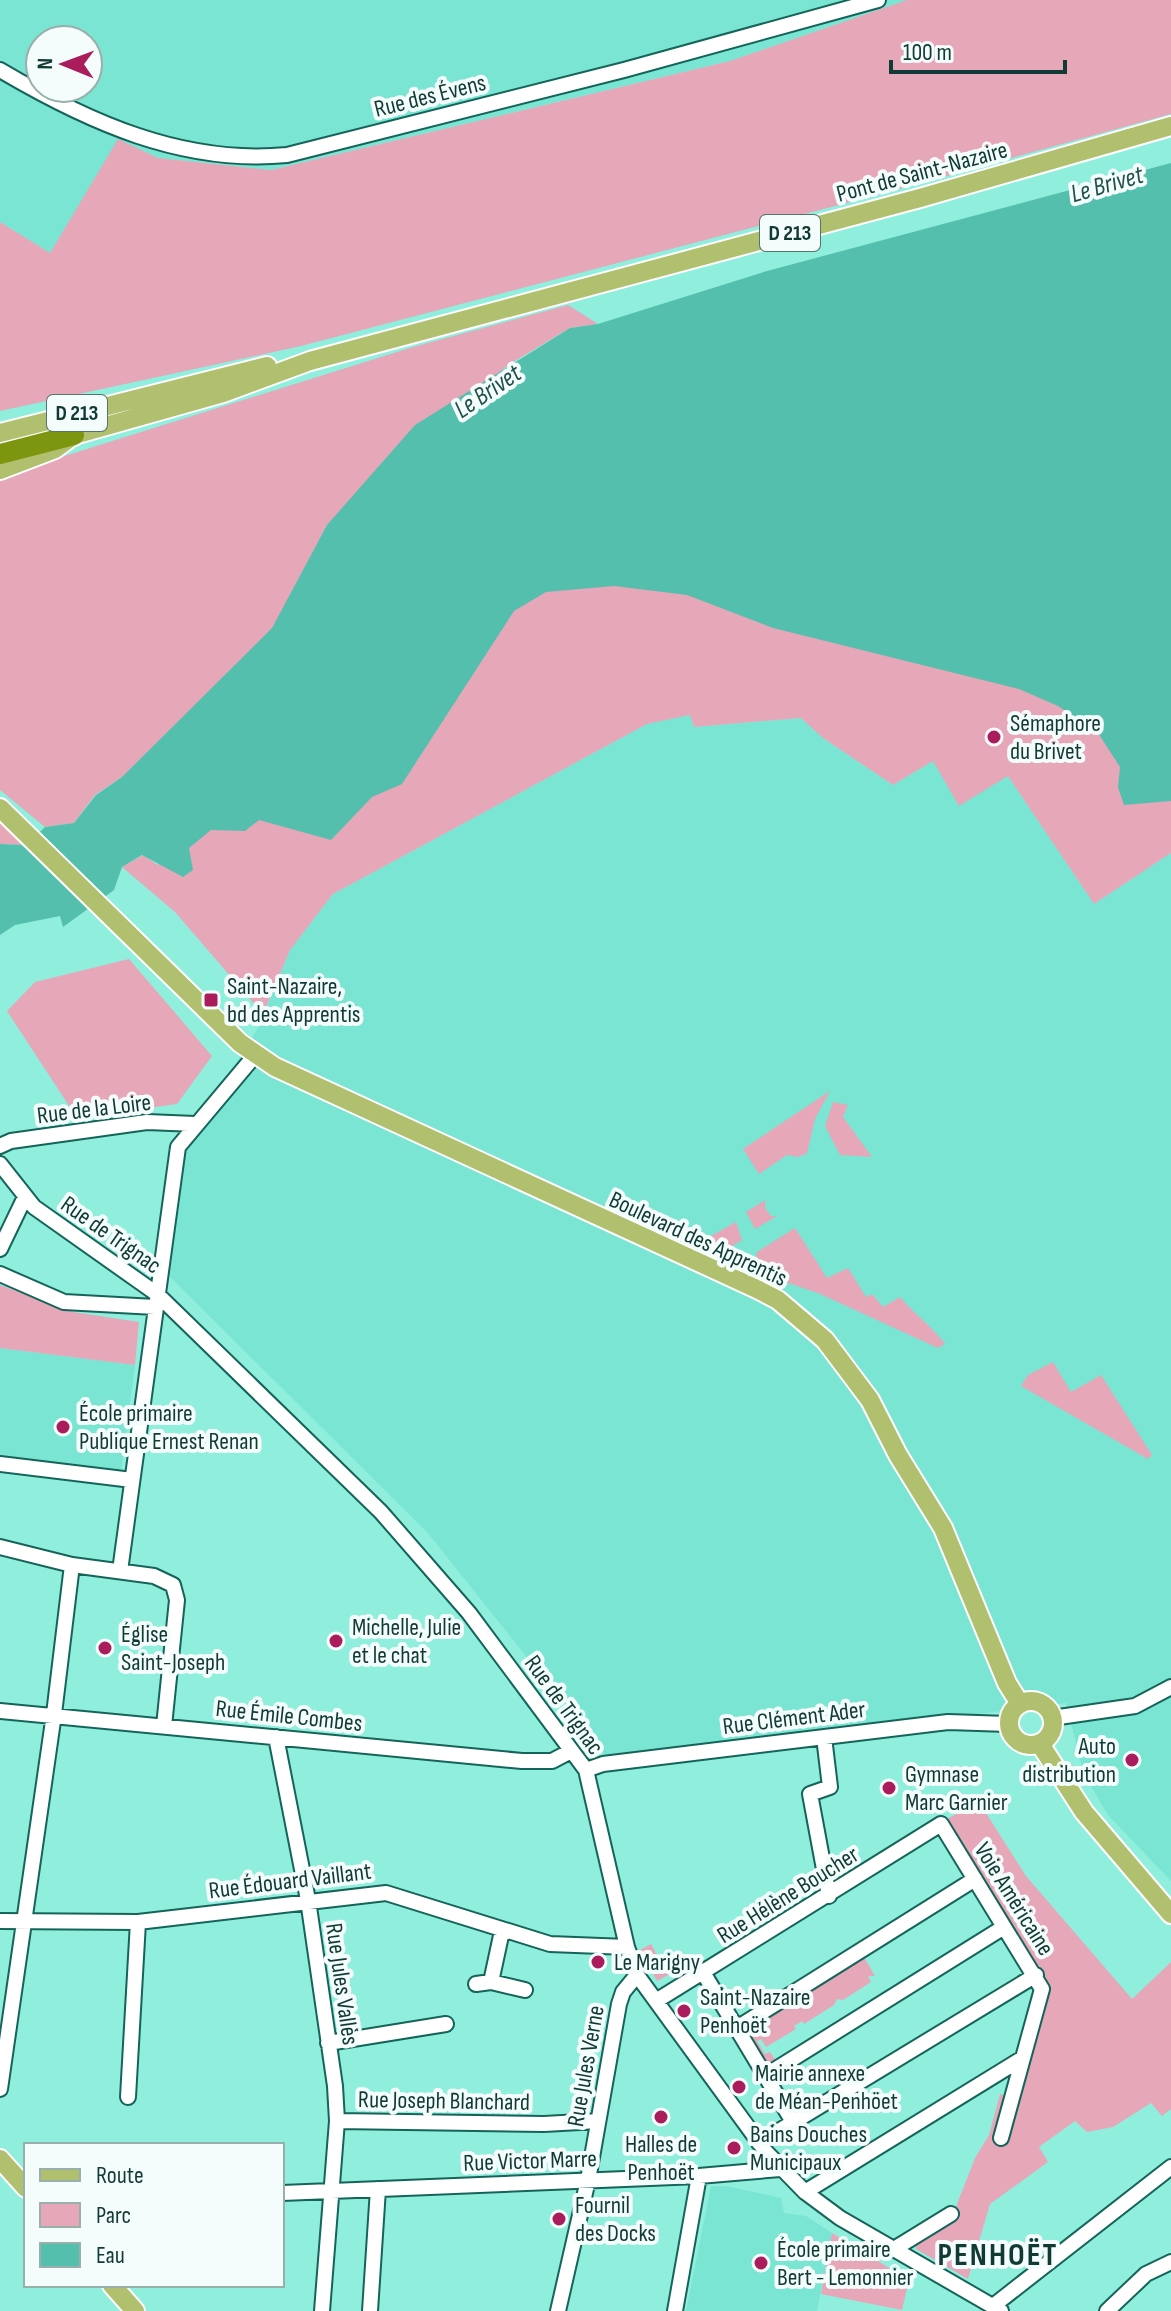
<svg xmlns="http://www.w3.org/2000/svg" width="1171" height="2311" font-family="'Sofia Sans Condensed',sans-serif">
<rect width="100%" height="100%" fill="#90eedd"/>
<path fill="#7ae5d2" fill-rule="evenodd" d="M0 0H907L730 61 270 170 158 158 118 140 50 254 0 222ZM40 40H88V88H40Z
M690 714 694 727 802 718 823 738 893 785 933 761 1008 776 1094 904 1171 853V1881L1108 1815 1084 1775 1066 1703 609 1760 427 1532 168 1275 187 1142 258 1028 290 950 333 894 647 724Z
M0 1348 135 1365 121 1472 0 1455Z
M711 2186H726L781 2198 784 2213 806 2216 832 2233 817 2311H686Z"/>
<path fill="#e6a7b9" d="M907 0H1171V114L896 190 301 346 0 411V222L50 253 118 139 158 158 271 170 730 61Z
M1171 232V853L1094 904 1008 776 959 806 933 761 893 785 823 738 801 718 694 727 690 715 647 724 333 894 290 950 263 1014 175 912 122 867 143 855 158 865 317 680Z
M568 305 598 324 570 328 508 365 327 525 273 628 122 777 95 795 74 823 45 827 0 790V481L39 464 413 347Z
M0 820 26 845 0 844Z
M129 959 212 1056 177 1104 77 1118 7 1011 35 982Z
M830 1091 815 1119 807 1153 799 1157 787 1155 759 1174 743 1149Z
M833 1102 848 1105 843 1117 872 1157 840 1155 825 1126Z
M765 1200V1208L771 1216H777L755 1229 746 1212Z
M736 1222 742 1240 724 1251 702 1241Z
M795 1228 827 1278 848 1268 866 1297 872 1294 883 1307 900 1297C915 1315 931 1325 945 1344L938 1348 818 1293 752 1271 757 1252Z
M0 1285 73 1312 139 1322 135 1365 0 1348Z
M1053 1362 1071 1392 1101 1375 1152 1455 1148 1459 1021 1386 1028 1375Z
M979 1802 1026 1876 1132 1999 1171 1962V2109L1162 2116 1151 2103 1113 2127 1087 2132 1075 2121 1039 2147 1048 2162 990 2204 968 2279 916 2249V2242L950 2222 975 2158 989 2135 1000 2094 1007 2096 1045 1990 945 1820Z
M651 1944 668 1975 657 1981 640 1950Z
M864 1957 875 1976H868L871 1982 843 2000 837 1999 834 2005 804 2024 802 2021 794 2026 796 2029 766 2047 761 2039 757 2041 765 2054 770 2052 776 2061 767 2066 745 2030Z
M832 2233 909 2280 902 2310 821 2294Z"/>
<path fill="#54bfad" d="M1171 163V801L1124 805 1118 787 1120 767 1098 733 1058 706 1019 689 773 628 687 595 614 586 546 592 514 611 402 784 372 797 331 840 259 820 245 831 211 830 189 848 193 870 183 877 142 855 122 867 114 890 63 927 60 916 15 925 0 935V844L26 845 45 827 74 823 96 795 122 777 272 628 327 525 415 425 570 328 598 324 767 271Z"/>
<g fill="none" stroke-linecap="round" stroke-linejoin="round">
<defs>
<path id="minor" d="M0 70C88 122 183 165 287 155L624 70 878 0
M0 1146 11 1141 147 1122 195 1124
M0 1164 34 1207 157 1294 381 1512 469 1613 586 1770 627 1947 637 1975 766 2152 805 2192 840 2218 1001 2311
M0 1249 25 1197
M0 1274 64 1302 155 1307
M0 1464 132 1480
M0 1547 72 1565
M120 1571 178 1147 256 1054
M0 1711 522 1761H552L571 1751
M1052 1718 1135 1706 1171 1687
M276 1737 308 1900 335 2086 337 2121 322 2311
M824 1737 830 1787 810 1794 829 1896
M586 1770 603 1764 948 1722 1008 1724
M0 1921 138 1922 386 1893 550 1944 627 1947
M704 1974 793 2122
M491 1982 502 1931
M476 1984 491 1982 525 1990
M656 2001 941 1824 1042 1989 1001 2138
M737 2028 975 1879
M328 2043 446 2024
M765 2076 1004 1927
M0 2089 54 1714 72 1565 154 1576 173 1585 177 1600 164 1726
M128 2097 138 1922
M337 2121 544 2124 598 2121
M759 2143 1036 1975
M805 2192 1023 2058
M282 2193 699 2176 780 2169
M894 2249 951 2214
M993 2306 1171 2167
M370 2311 378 2189
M558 2311 588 2180 619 2004 623 1992 637 1975
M675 2311 699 2176
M1107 2311 1146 2274 1171 2262"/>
<path id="major" d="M0 433 267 366
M0 470 55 449 74 435 223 393 310 361 920 198 1171 126
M0 808 240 1043 275 1067 757 1289 778 1300 825 1340 870 1400 898 1455 943 1528 1007 1683 1020 1704
M1009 1723a22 22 0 1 1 44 0a22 22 0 1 1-44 0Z
M1040 1744 1084 1812 1171 1914
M0 2159 26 2188
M112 2285 135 2311"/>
<path id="highway" d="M0 454 74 435"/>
</defs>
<use href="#minor" stroke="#156459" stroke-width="18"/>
<use href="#major" stroke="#fff" stroke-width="22"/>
<use href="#highway" stroke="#fff" stroke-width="24"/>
<use href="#minor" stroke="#fff" stroke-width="14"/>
<use href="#major" stroke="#b1c06f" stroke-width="18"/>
<use href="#highway" stroke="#7d960f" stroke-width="20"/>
</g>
<g fill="#aa1c5b" stroke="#f4fdfb" stroke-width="3">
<circle cx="994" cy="737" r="8"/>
<rect x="203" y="992" width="16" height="16" rx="4"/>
<circle cx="63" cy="1427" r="8"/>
<circle cx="336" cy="1641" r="8"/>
<circle cx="105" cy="1648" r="8"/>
<circle cx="1132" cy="1760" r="8"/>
<circle cx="889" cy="1788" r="8"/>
<circle cx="598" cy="1962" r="8"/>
<circle cx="684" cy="2011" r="8"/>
<circle cx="739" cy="2087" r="8"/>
<circle cx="661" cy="2117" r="8"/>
<circle cx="734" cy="2148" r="8"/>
<circle cx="559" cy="2219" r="8"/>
<circle cx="761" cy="2263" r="8"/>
</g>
<g text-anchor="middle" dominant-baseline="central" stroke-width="8" stroke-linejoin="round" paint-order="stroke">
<g fill="#f4fdfb" stroke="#557470" stroke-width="2">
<rect x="760" y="215" width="60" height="36" rx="6"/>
<rect x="47" y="395" width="60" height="36" rx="6"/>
</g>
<g font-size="22" font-weight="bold" fill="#113a34">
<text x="790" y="233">D 213</text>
<text x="77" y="413">D 213</text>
</g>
<g font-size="24" fill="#113a34" stroke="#f4fdfb">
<text transform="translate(430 96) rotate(-14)">Rue des Évens</text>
<text transform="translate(922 172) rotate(-15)">Pont de Saint-Nazaire</text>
<text transform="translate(94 1109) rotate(-7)">Rue de la Loire</text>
<text transform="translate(111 1235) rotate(35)">Rue de Trignac</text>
<text transform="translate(698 1239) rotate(25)">Boulevard des Apprentis</text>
<text transform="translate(564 1705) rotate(54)">Rue de Trignac</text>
<text transform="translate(289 1716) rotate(6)">Rue Émile Combes</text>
<text transform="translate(794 1718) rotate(-7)">Rue Clément Ader</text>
<text transform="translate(290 1881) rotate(-7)">Rue Édouard Vaillant</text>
<text transform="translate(788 1895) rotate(-32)">Rue Hélène Boucher</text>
<text transform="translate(1014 1899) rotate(58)">Voie Américaine</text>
<text transform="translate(342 1984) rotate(82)">Rue Jules Vallès</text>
<text transform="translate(586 2066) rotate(-80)">Rue Jules Verne</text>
<text transform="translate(444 2101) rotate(1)">Rue Joseph Blanchard</text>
<text transform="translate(530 2161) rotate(-2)">Rue Victor Marre</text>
</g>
<g font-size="24" fill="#113a34" stroke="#f4fdfb" text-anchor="start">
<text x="1010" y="723">Sémaphore<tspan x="1010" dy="28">du Brivet</tspan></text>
<text x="227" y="986">Saint-Nazaire,<tspan x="227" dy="28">bd des Apprentis</tspan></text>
<text x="79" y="1413">École primaire<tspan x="79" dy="28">Publique Ernest Renan</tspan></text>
<text x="352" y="1627">Michelle, Julie<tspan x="352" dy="28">et le chat</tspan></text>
<text x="121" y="1634">Église<tspan x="121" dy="28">Saint-Joseph</tspan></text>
<text x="1116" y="1746" text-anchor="end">Auto<tspan x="1116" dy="28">distribution</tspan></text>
<text x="905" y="1774">Gymnase<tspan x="905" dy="28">Marc Garnier</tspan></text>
<text x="614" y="1962">Le Marigny</text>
<text x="700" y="1997">Saint-Nazaire<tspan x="700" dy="28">Penhoët</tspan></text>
<text x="755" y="2073">Mairie annexe<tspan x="755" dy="28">de Méan-Penhöet</tspan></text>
<text x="750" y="2134">Bains Douches<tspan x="750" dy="28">Municipaux</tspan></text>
<text x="661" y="2144" text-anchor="middle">Halles de<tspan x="661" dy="28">Penhoët</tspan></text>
<text x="575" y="2205">Fournil<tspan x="575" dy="28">des Docks</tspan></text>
<text x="777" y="2249">École primaire<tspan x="777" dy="28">Bert - Lemonnier</tspan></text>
</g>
<g font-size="26" font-style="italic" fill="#225149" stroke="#f4fdfb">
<text transform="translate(1107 185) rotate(-16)">Le Brivet</text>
<text transform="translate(488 392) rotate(-34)">Le Brivet</text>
</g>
<g font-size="32" font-weight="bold" letter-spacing="2" fill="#113a34" stroke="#f4fdfb">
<text x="998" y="2255">PENHOËT</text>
</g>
</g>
<rect x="24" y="2143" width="260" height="144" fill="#f4fdfb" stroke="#99afab" stroke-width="2"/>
<rect x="40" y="2169" width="40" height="12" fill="#b1c06f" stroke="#99afab" stroke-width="2"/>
<text x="96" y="2183" font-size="24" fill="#113a34">Route</text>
<rect x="40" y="2203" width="40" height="24" fill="#e6a7b9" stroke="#99afab" stroke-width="2"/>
<text x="96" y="2223" font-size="24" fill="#113a34">Parc</text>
<rect x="40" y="2243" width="40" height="24" fill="#54bfad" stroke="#99afab" stroke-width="2"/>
<text x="96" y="2263" font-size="24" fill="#113a34">Eau</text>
<g transform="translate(64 64) rotate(271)"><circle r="38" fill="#f4fdfb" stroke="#99afab" stroke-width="2"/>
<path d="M0-6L14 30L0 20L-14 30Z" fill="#aa1c5b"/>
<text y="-12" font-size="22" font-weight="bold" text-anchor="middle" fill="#113a34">N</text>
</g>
<path d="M891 60v12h174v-12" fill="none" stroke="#113a34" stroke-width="4"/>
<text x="903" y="60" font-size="24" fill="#113a34" stroke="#f4fdfb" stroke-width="6" paint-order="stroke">100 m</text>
</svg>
